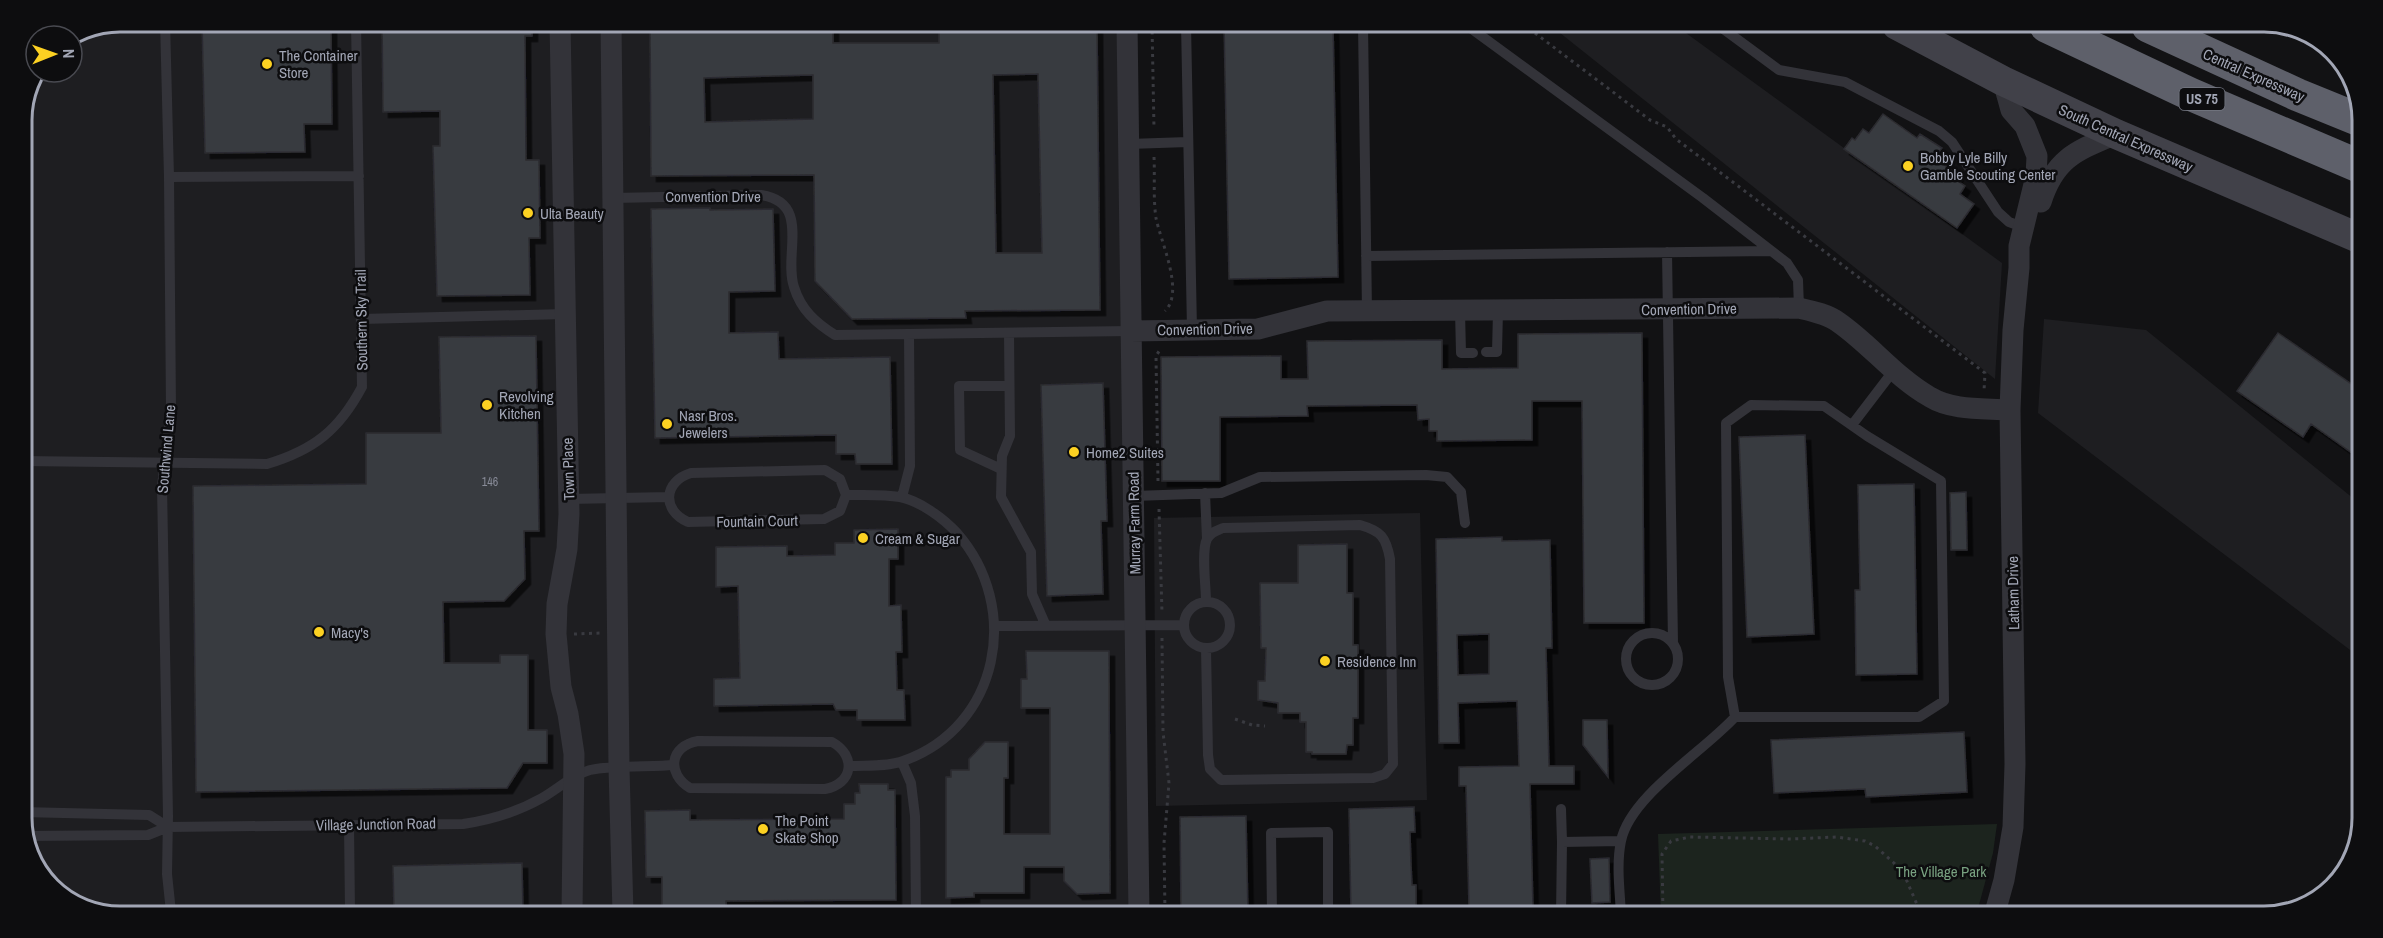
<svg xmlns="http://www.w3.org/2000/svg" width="2383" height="938" font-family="'Archivo Narrow',sans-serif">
<defs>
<filter id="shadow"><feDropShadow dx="5.5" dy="5.5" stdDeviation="0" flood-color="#0009"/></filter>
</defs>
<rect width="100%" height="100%" fill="#121214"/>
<path fill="#1e1e21" d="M119 21 1120 23 1132 914 87 912 41 879 21 826V113L40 72H72V40Z
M1550 25H1675L2002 263 1995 379Z
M2044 319 2146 330 2359 503 2358 656 2038 413Z
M1420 513 1427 800 1156 806 1154 518Z"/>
<path fill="#1c241e" d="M1997 824 1993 853 1976 916H1661L1658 834Z"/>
<path fill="#393a3f" stroke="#2c2c30" stroke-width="1.5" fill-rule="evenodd" filter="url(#shadow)" d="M202 22H331L332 124H304L305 152 205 153Z
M382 22H532V36H525L526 160H539L540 238H529L530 295 437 296 433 146H440V111L383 112Z
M833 23V43H939V23H1097L1100 310 965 311 966 318 852 319 815 281 814 175 651 176 650 25ZM1038 74 1042 253H996L993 75ZM813 75V119L705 122 704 78Z
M1224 24H1333L1338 277 1229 279Z
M1883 114 1917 138 1920 134 1942 148 1935 158 1958 175 1955 179 1965 186 1960 194 1974 204 1957 228 1844 149 1852 138 1855 140 1863 129 1869 133Z
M710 208V210L773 209 775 291 729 292V333L778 332 779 359 890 357 892 464H856L855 454H836V435L655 438 651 209Z
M1642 333 1644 623H1584L1582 401H1532V440L1437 441V431H1429V419L1418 420 1417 405 1307 406 1308 416 1220 417V481H1162L1161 357 1281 356V379H1308L1307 341 1442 340V369L1518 368V334Z
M2278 333 2360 390 2359 458 2311 424 2303 437 2237 391Z
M536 336 539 531H524L525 579 504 601 443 602 444 663H500V655H528V730H547V763H523L507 788 196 792 193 486 366 484V433H441L439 337Z
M1103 383 1107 521H1101L1103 594 1047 596 1041 385Z
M1805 435 1814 634 1747 637 1739 437Z
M1914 484 1917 674 1856 675 1855 590H1860L1858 485Z
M1966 492 1967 550H1951L1950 493Z
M898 529V559H889V606L901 605 902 652H896L897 690H904L905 720H857V710H836L833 704 714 706V679L740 678 738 586 716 587V547L787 546V556L835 555V543H854V530Z
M1502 537V541L1550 540 1552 648H1546L1549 766H1574V784H1530L1533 908 1469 909 1466 786H1459V767L1519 766 1517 701 1458 703 1459 743H1439L1436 539ZM1489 634V674L1458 675 1457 635Z
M1347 544V593H1353V645H1358V718H1353V745H1347L1346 754H1312V752H1306V722H1300V713H1278V703L1258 700V681H1265L1266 648H1261L1260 583H1298V545Z
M1026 651H1109L1110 893 1077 894 1064 881V867H1024V893H974V897L946 898V777H951V770H969V759L985 742H1008V778H1004V834H1050V708H1021V679H1027Z
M1583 720H1607L1608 777 1583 745Z
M1964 732 1967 792 1866 797 1865 789 1774 793 1771 740Z
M859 784H888V790H895L896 900 726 901V913H662V877H646L645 811 690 810V820L844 819V804H855V793H860Z
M1414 807 1415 832H1410L1411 864 1412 885H1416V914L1351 915 1349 809Z
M1246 816 1248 915 1181 914 1180 817Z
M1609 858 1610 902 1592 903 1590 859Z
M522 863 523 913 394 912 393 866Z"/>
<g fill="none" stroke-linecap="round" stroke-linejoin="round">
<path stroke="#393a40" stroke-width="3" stroke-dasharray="3 4.5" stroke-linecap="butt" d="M1152 24 1154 129
M1523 24 1650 120 1667 127 1676 139 1985 373 1984 391
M1154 157C1155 177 1153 198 1156 218 1160 240 1185 292 1165 311
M1158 481 1156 356 1161 348
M1159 509 1162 613
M574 634 600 633
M1162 638 1163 732 1169 783 1164 843 1165 914
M1235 719 1252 725 1265 726
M1663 916 1662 854 1671 841 1690 837 1791 839 1836 837 1865 841 1875 846 1894 863 1906 879 1922 916"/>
<path stroke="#333339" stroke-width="10" d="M165 21 169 177 171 409 162 486 168 816 167 874 171 912
M1186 24 1192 330
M1363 24 1367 312
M1465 24 1703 198 1787 263 1798 280 1799 308
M1718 25 1779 70 1845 82 1939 131 1952 142 1998 212 2009 222 2023 227
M1129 144 1188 142
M169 177 359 176
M613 198 761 195C812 203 783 254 794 287 801 310 816 323 835 335L1131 331
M1667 252 1673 643
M1366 256 1770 251
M1460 311 1461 353H1473
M361 319 565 314
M1009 333 1010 436 1002 456 1001 497 1031 552 1032 594 1046 626
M1486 352H1497L1498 311
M1852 425 1894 370
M21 461 267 464C314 450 339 430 362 387L356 22
M1001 469 960 450 959 386H1009
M825 470 840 479 846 495 840 511 824 519 688 522C661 510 664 481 691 473Z
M1205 493 1207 539
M846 495C863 495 883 494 900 497 920 501 943 518 957 533 1022 607 1000 727 903 761 887 767 866 765 849 766
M1134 496 1221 493 1260 477 1426 475 1447 477 1461 492 1465 523
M902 497 910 466 909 334
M569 499 669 497
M1206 601C1206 586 1201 551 1207 539 1211 532 1216 531 1223 528L1360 525C1381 531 1386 537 1390 559L1393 764 1385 774 1373 778 1221 780 1210 769 1208 755 1206 648
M1184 625a23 23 0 1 1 46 0a23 23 0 1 1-46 0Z
M995 626 1184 625
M1626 659a26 26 0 1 1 52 0a26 26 0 1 1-52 0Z
M698 741 832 742C857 756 853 784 825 789L690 788C666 773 670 746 698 741Z
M902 762 911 783 915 816 916 914
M1561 809 1562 842
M21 812 149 815 168 827
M349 825 350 912
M25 836 148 835 168 827 463 824C491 820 517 812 542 798 558 789 572 775 590 770 611 765 651 767 674 765
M1272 915 1271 833 1328 832V915
M1561 915 1562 842 1621 841
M1621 915C1620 892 1616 865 1621 841 1630 796 1703 752 1735 717L1728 677 1726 423 1751 405 1824 406 1867 436 1941 481 1944 701 1919 717H1735"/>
<path stroke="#333339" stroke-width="21" d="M560 22 569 514 567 549 557 604 556 634 561 687 568 714 574 754 572 913
M611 22 619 768 623 913
M1127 23 1139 914
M2041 202C2055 158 2076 151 2116 134
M1131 331 1258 329 1327 311 1799 308C1812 311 1827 314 1838 322 1870 344 1895 377 1930 397 1953 411 1984 408 2010 410
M1994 916 2004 880 2013 827 2015 764 2010 410 2013 330 2019 268V246L2036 176 2037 156 2025 126 2011 110 2003 81"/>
<path stroke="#414149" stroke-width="30" d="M1897 25 2003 81 2116 134 2361 239"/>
<path stroke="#5e606a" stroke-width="33" d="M2046 26 2190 94 2361 167
M2148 26 2298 95 2362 121"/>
</g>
<g fill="#fcd122" stroke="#0d0d0f" stroke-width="2">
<circle cx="267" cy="64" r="6"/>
<circle cx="1908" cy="166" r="6"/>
<circle cx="528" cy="213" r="6"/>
<circle cx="487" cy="405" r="6"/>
<circle cx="667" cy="424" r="6"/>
<circle cx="1074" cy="452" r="6"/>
<circle cx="863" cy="538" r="6"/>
<circle cx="319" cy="632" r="6"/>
<circle cx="1325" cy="661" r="6"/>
<circle cx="763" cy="829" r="6"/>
</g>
<g text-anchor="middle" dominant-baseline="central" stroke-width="5" stroke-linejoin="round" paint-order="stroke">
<g font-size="12" fill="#888b98">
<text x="490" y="482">146</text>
</g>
<rect fill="#0d0d0f" stroke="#757883" stroke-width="1.5" x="2179.5" y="88" width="45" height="22" rx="4.5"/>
<g font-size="14" font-weight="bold" fill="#a2a6b5">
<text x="2202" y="99">US 75</text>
</g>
<g font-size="15" fill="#a2a6b5" stroke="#0d0d0f" text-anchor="start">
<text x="279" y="55">The Container<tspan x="279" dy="17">Store</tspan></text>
<text x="1920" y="157">Bobby Lyle Billy<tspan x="1920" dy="17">Gamble Scouting Center</tspan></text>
<text x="540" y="213">Ulta Beauty</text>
<text x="499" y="396">Revolving<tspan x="499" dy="17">Kitchen</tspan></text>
<text x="679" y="415">Nasr Bros.<tspan x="679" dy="17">Jewelers</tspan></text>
<text x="1086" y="452">Home2 Suites</text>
<text x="875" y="538">Cream &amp; Sugar</text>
<text x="331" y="632">Macy's</text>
<text x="1337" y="661">Residence Inn</text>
<text x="775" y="820">The Point<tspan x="775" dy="17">Skate Shop</tspan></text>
</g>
<g font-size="15" fill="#a2a6b5" stroke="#0d0d0f">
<text transform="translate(2254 75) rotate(24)">Central Expressway</text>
<text transform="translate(2126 138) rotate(24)">South Central Expressway</text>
<text x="713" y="196">Convention Drive</text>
<text transform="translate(1689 309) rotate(-1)">Convention Drive</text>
<text transform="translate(361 320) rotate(-91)">Southern Sky Trail</text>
<text transform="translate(1205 329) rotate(-1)">Convention Drive</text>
<text transform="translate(166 449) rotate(-85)">Southwind Lane</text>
<text transform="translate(568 469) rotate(-92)">Town Place</text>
<text transform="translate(757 521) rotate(-1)">Fountain Court</text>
<text transform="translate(1134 523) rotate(-91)">Murray Farm Road</text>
<text transform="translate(2013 593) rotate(-91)">Latham Drive</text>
<text transform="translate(376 824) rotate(-1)">Village Junction Road</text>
</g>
<g font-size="15" fill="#78a180" stroke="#0d0d0f">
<text x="1941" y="871">The Village Park</text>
</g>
</g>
<path d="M0 0H2383V938H0ZM120 32H2264A88 88 0 0 1 2352 120V818A88 88 0 0 1 2264 906H120A88 88 0 0 1 32 818V120A88 88 0 0 1 120 32Z" fill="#0d0d0f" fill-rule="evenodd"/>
<path fill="none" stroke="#a2a6b5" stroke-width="3" d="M120 32H2264A88 88 0 0 1 2352 120V818A88 88 0 0 1 2264 906H120A88 88 0 0 1 32 818V120A88 88 0 0 1 120 32Z"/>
<g transform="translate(54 54) rotate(89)"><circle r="28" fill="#0d0d0f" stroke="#494a51" stroke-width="1.5"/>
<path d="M0-4.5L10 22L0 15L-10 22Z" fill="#fcd122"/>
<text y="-9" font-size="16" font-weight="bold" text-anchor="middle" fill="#a2a6b5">N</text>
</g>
</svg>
